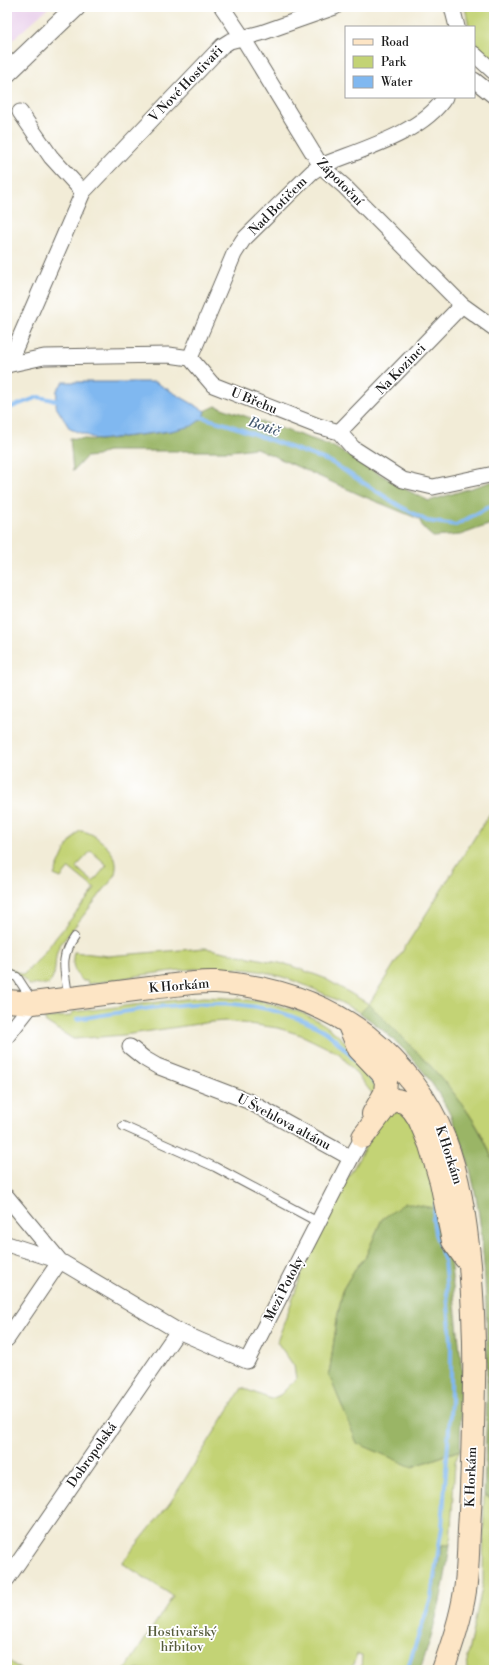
<svg xmlns="http://www.w3.org/2000/svg" width="501" height="1677" font-family="'Libre Bodoni',serif">
<rect width="100%" height="100%" fill="#fff"/>
<filter id="ink" filterUnits="userSpaceOnUse"><feTurbulence type="fractalNoise" baseFrequency=".025" numOctaves="2"/><feDisplacementMap in="SourceGraphic" scale="8" xChannelSelector="R" yChannelSelector="G"/><feConvolveMatrix kernelMatrix="1 2 1 2 8 2 1 2 1" color-interpolation-filters="sRGB"/></filter>
<filter id="wash" filterUnits="userSpaceOnUse"><feTurbulence type="fractalNoise" baseFrequency=".012" numOctaves="4" result="noise"/><feDisplacementMap in="SourceGraphic" scale="16" xChannelSelector="R" yChannelSelector="G"/><feGaussianBlur stdDeviation="0.9" result="paint"/><feColorMatrix in="noise" values="0 0 0 0 0 0 0 0 0 0 0 0 0 0 0 0 0 1.4 0 .05"/><feComposite in="paint" operator="in"/></filter>
<g filter="url(#wash)">
<rect width="100%" height="100%" fill="#f2ecd7"/>
<path fill="#ead1ec" d="M7 7H49L10 42 7 38Z"/>
<path fill="#c3d375" stroke="#707848" fill-rule="evenodd" d="M465 7H494V65C479 53 474 46 474 27H469Z
M494 807V1166C481 1109 410 1046 369 1005L360 1013C326 994 290 975 251 970 196 963 141 976 88 984L87 981H83C74 973 71 964 74 952L108 956 205 948 289 965 324 978 369 1004Z
M79 831C92 830 110 847 115 859 117 865 116 871 114 877L60 945C52 957 59 973 49 984L29 985 23 978 7 970V967L23 975 38 960 95 889 69 868 61 878 54 875 66 848ZM91 851 107 865 93 882 76 867Z
M203 997C243 998 290 1002 325 1025 344 1038 360 1058 377 1073L376 1098 340 1054 301 1035 278 1028 227 1021 211 1022 124 1035 73 1039 46 1022 44 1018 72 1016V1012Z
M405 1107 445 1210 382 1219 365 1258 355 1269 343 1289 337 1319 329 1375 412 1467 460 1450 455 1462 450 1545H442L432 1598 409 1668 406 1670H361L362 1655 357 1654 351 1670H125L173 1596 122 1563 170 1503 242 1388 271 1399 280 1395 296 1379 294 1366 277 1342 315 1238 329 1210 387 1110Z
M484 1495 494 1500V1670H468L467 1657 483 1583Z
M7 1659 21 1670 7 1669Z"/>
<path fill="#9ab566" stroke="#5b6841" d="M216 406 332 446 407 490 429 501 494 481V523L460 535 433 537 424 529 419 519 365 497 256 448 230 451H107L97 456 86 457 73 471 70 438 99 440 171 431 203 418 205 411Z
M369 1004C417 1053 471 1098 494 1164V1500L484 1495C487 1430 488 1366 486 1302 481 1181 466 1087 360 1013Z
M405 1203 445 1210 462 1371 460 1450 412 1467 357 1443 329 1375 337 1319 343 1289 355 1269 365 1258 382 1219Z
M442 1545H450C444 1588 435 1629 420 1670H406L409 1668 432 1598Z"/>
<path fill="#80b8f0" stroke="#4e6a86" d="M63 382H155L205 411 203 418 192 426 171 431 99 440 70 429 56 407 57 390Z"/>
<g fill="none" stroke-linecap="round" stroke-linejoin="round">
<path stroke="#80b8f0" stroke-width="4" d="M7 409 38 397 59 401
M198 416 229 425 331 462 398 505 427 521 456 525 494 504
M77 1019C148 1009 221 991 291 1016 302 1020 316 1025 326 1032 344 1045 360 1067 375 1083
M407 1670 431 1598 442 1527 451 1401V1340L444 1259 435 1234 433 1219 436 1202"/>
</g>
</g>
<g filter="url(#ink)">
<g fill="none" stroke-linecap="round" stroke-linejoin="round">
<defs>
<path id="service" d="M7 973 17 977 32 1000
M68 997C66 973 58 959 74 937
M123 1126 215 1167 318 1222"/>
<path id="minor" d="M222 7 243 38 321 166 344 186 462 305 494 328
M452 7 457 27
M474 54 494 72
M474 80 494 96
M20 112 51 157 83 192
M190 358 234 254 243 240 312 172 321 166C359 150 423 133 445 97
M7 365 44 357 169 355 190 358 213 385 318 426 339 432 353 448 403 480 433 487 494 474
M8 365 83 192 222 46 230 41 261 33 335 7
M339 432 462 305
M7 1036 33 1003
M130 1047 145 1059 157 1066 248 1101 351 1158
M7 1197 60 1261
M7 1244 60 1261 178 1331 247 1361 351 1158 363 1137
M7 1339 60 1261
M7 1579 178 1331"/>
<path id="tertiary" d="M7 73 76 7"/>
<path id="secondary" d="M7 1001 33 1003C72 998 111 993 150 988 171 986 194 981 216 982 271 986 323 1002 367 1036 445 1099 461 1170 470 1265 473 1304 475 1343 474 1383 473 1432 472 1481 469 1530 468 1551 468 1571 465 1591 461 1618 452 1644 443 1670
M348 1023 359 1049 382 1073 386 1081 385 1093 373 1114
M363 1137 388 1104 397 1100 406 1103 413 1110 419 1119 430 1145 441 1182 453 1241 465 1258"/>
</defs>
<use href="#service" stroke="#67655d" stroke-width="10"/>
<use href="#minor" stroke="#67655d" stroke-width="17"/>
<use href="#tertiary" stroke="#67655d" stroke-width="21"/>
<use href="#secondary" stroke="#67655d" stroke-width="24"/>
<use href="#service" stroke="#fff" stroke-width="8"/>
<use href="#minor" stroke="#fff" stroke-width="15"/>
<use href="#tertiary" stroke="#fff" stroke-width="19"/>
<use href="#secondary" stroke="#fde5c5" stroke-width="22"/>
</g>
</g>
<g text-anchor="middle" dominant-baseline="central" stroke-width="3.5" stroke-linejoin="round" paint-order="stroke">
<g font-size="13" fill="#1c1c1c" stroke="#fff">
<text transform="translate(186 84) rotate(-46)">V Nové Hostivaři</text>
<text transform="translate(340 182) rotate(46)">Zápotoční</text>
<text transform="translate(278 206) rotate(-45)">Nad Botičem</text>
<text transform="translate(401 369) rotate(-46)">Na Kozinci</text>
<text transform="translate(254 401) rotate(22)">U Břehu</text>
<text transform="translate(179 986) rotate(-5)">K Horkám</text>
<text transform="translate(284 1122) rotate(28)">U Švehlova altánu</text>
<text transform="translate(449 1155) rotate(72)">K Horkám</text>
<text transform="translate(284 1289) rotate(-63)">Mezi Potoky</text>
<text transform="translate(92 1455) rotate(-55)">Dobropolská</text>
<text transform="translate(471 1477) rotate(-88)">K Horkám</text>
</g>
<g font-size="13" fill="#565c3b" stroke="#fff">
<text x="182" y="1632">Hostivařský<tspan x="182" dy="15">hřbitov</tspan></text>
</g>
<g font-size="14" font-style="italic" fill="#445a71" stroke="#fff">
<text transform="translate(264 427) rotate(19)">Botič</text>
</g>
</g>
<rect width="501" height="1677" fill="none" stroke="#fff" stroke-width="24"/>
<rect x="345" y="26" width="130" height="72" fill="#ffffff" stroke="#a4a4a4"/>
<rect x="353" y="39" width="20" height="6" fill="#fde5c5" stroke="#a4a4a4"/>
<text x="381" y="46" font-size="12" fill="#1c1c1c">Road</text>
<rect x="353" y="56" width="20" height="12" fill="#c3d375" stroke="#a4a4a4"/>
<text x="381" y="66" font-size="12" fill="#1c1c1c">Park</text>
<rect x="353" y="76" width="20" height="12" fill="#80b8f0" stroke="#a4a4a4"/>
<text x="381" y="86" font-size="12" fill="#1c1c1c">Water</text>
</svg>
